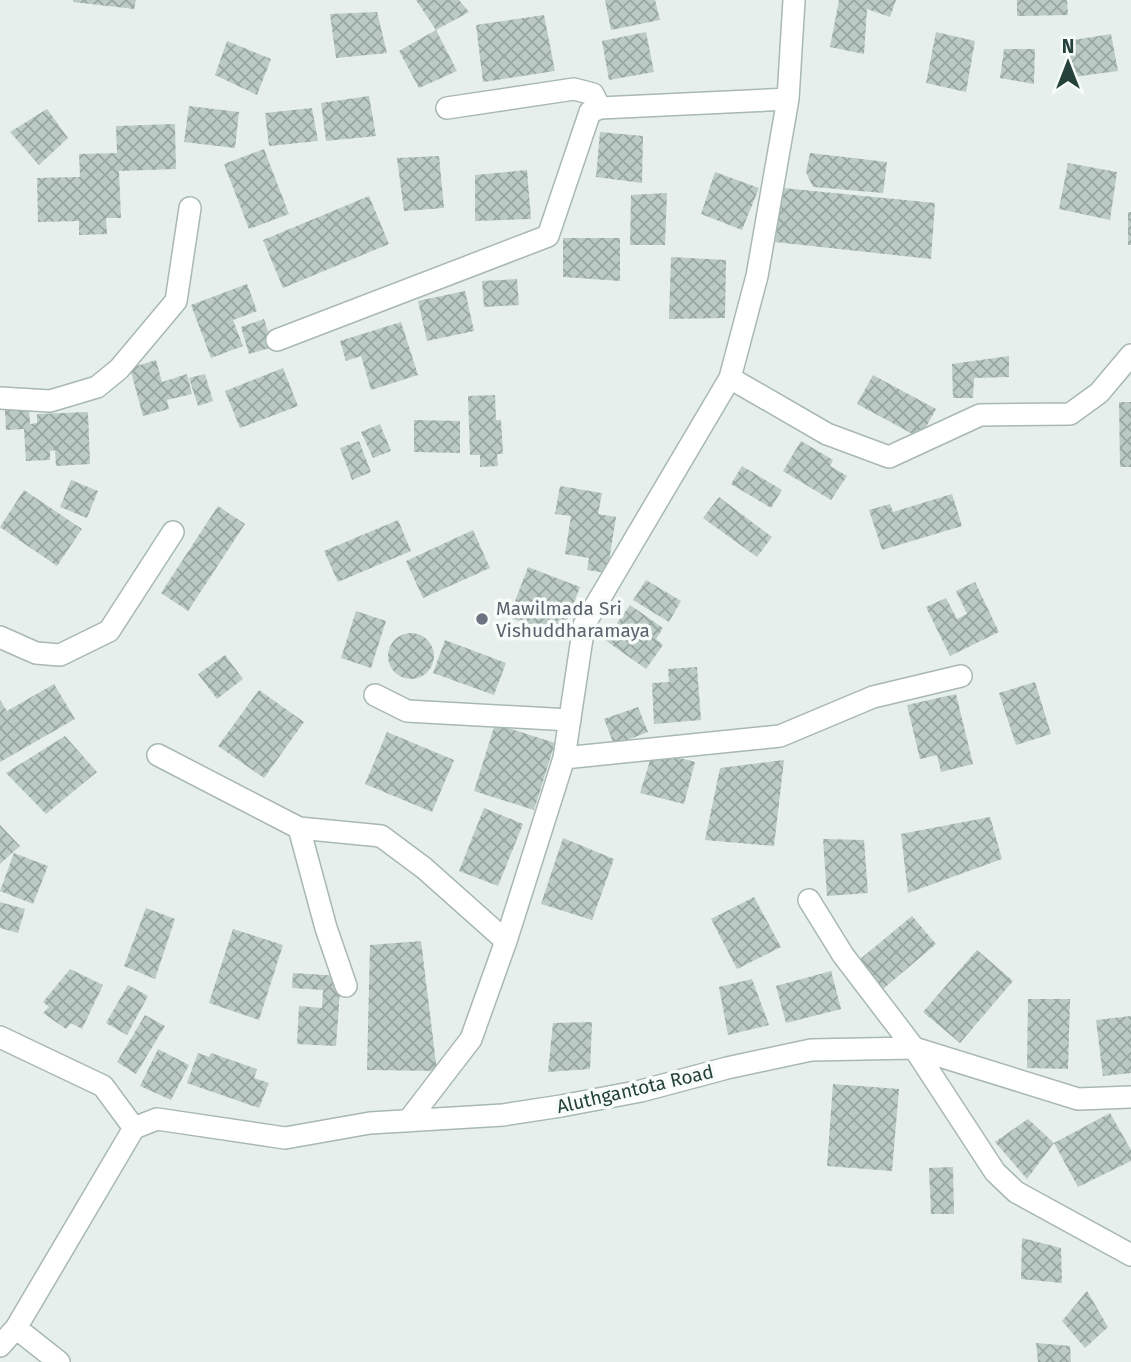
<svg xmlns="http://www.w3.org/2000/svg" width="1131" height="1362" font-family="'Fira Sans',sans-serif">
<defs>
<pattern id="building-cross-hatch" width="8" height="8" patternUnits="userSpaceOnUse" patternTransform="scale(1.75)"><rect width="8" height="8" fill="#bbcac4"/><path d="M0 0l8 8M0 8l8-8" fill="none" stroke="#98a6a0"/></pattern>
</defs>
<rect width="100%" height="100%" fill="#e6efeb"/>
<path fill="url(#building-cross-hatch)" d="M73 0H136L134 9 73 2Z
M416 0H459L469 12 436 30Z
M605 0H655L660 20 611 30Z
M839 0H896L890 17 867 9 864 54 830 47Z
M1017 0H1067L1068 15 1017 16Z
M377 12 387 53 336 58 330 14Z
M544 15 555 71 483 82 476 25Z
M436 30 457 71 419 88 399 51Z
M646 32 654 72 609 80 602 41Z
M936 32 975 41 966 92 926 83Z
M1111 34 1118 71 1073 77 1067 41Z
M227 41 271 59 257 95 215 75Z
M1004 49H1035L1034 84 1000 78Z
M369 96 376 136 326 141 321 103Z
M189 106 239 112 235 148 184 142Z
M312 108 318 141 269 146 265 113Z
M47 109 68 138 39 165 10 132Z
M175 124 176 169 119 171 121 218H106L107 234 79 235V221L38 222 37 178 80 177 79 154 117 153 116 126Z
M600 132 643 136 642 183 596 177Z
M264 149 289 214 249 229 224 164Z
M810 153 887 162 883 193 813 187 806 172Z
M439 156 444 208 404 211 397 158Z
M1068 163 1117 172 1110 220 1059 209Z
M527 170 531 219 475 221V175Z
M715 172 759 188 742 230 701 214Z
M783 188 935 203 931 259 775 242Z
M667 193 665 245H630L631 195Z
M369 196 389 244 283 288 263 240Z
M1128 212H1131V245H1128Z
M563 238H620V281L563 277Z
M671 257 726 260 725 318 669 319Z
M517 279 519 305 484 307 482 281Z
M247 284 257 311 233 320 243 346 211 358 191 305Z
M465 291 474 331 427 341 418 301Z
M264 319 273 347 249 354 241 327Z
M401 322 418 375 371 390 361 356 346 361 340 341Z
M1009 356V377L974 378 973 398H953L952 364Z
M156 360 162 382 187 374 192 394 167 400 169 409 143 416 130 368Z
M283 368 298 406 240 428 225 391Z
M205 374 213 401 198 406 189 378Z
M873 375 936 409 920 438 857 404Z
M495 395 496 420H501L503 454H497L498 466 480 467V455H470L468 396Z
M1119 402H1131V467H1120Z
M29 409 30 424 37 423V414L88 412 90 464 56 466 55 450 50 451V460L26 461 24 429 6 430 5 410Z
M414 420 460 421V453L414 452Z
M380 424 391 451 373 458 361 432Z
M359 441 371 472 352 480 340 448Z
M801 441 833 460 830 466 847 476 831 500 783 471Z
M742 466 782 490 771 508 731 484Z
M71 480 98 491 87 518 60 507Z
M560 486 602 493 598 514 616 517 607 573 587 570 589 558 565 554 571 516 555 514Z
M24 490 82 529 57 566 0 527Z
M952 494 962 526 882 550 869 510 890 504 893 512Z
M719 497 772 537 757 557 703 518Z
M218 506 245 524 188 611 161 593Z
M398 520 411 551 338 582 324 551Z
M473 530 490 568 423 598 406 561Z
M528 567 580 587 561 637 509 617Z
M646 580 681 601 669 622 633 600Z
M975 582 999 632 950 656 926 607 946 598 957 619 967 614 956 591Z
M630 605 663 628 656 639 663 645 646 669 605 640Z
M356 611 386 621 371 668 341 658Z
M388 656a23 23 0 1 1 46 0a23 23 0 1 1-46 0Z
M445 640 506 663 494 695 433 673Z
M225 655 243 679 217 699 198 674Z
M697 667 701 720 654 724 652 683 669 682 668 669Z
M1035 682 1051 734 1016 745 999 693Z
M54 684 75 719 0 762V700L7 711Z
M259 690 304 722 264 778 218 746Z
M956 694 973 764 941 772 937 755 920 759 907 705Z
M638 707 648 732 614 745 604 719Z
M495 724 555 743 534 810 474 791Z
M387 732 454 760 432 812 365 784Z
M65 736 97 772 46 814 6 773Z
M653 751 695 762 684 804 640 793Z
M784 760 774 846 705 840 720 768Z
M484 808 523 824 498 886 459 871Z
M990 817 1002 859 908 893 901 834Z
M0 825 20 846 0 864Z
M563 838 614 859 592 920 541 904Z
M823 839 864 840 868 893 827 896Z
M14 853 48 866 33 904 0 891Z
M754 897 781 947 737 969 711 919Z
M0 902 25 909 18 933 0 928Z
M146 908 175 919 155 979 124 966Z
M912 916 936 944 883 989 859 960Z
M233 929 283 945 259 1020 209 1003Z
M421 941 437 1071 367 1070 370 945Z
M977 950 1013 981 960 1043 923 1012Z
M70 969 103 985 82 1029 71 1023 66 1029 43 1013 49 1007 43 1002Z
M831 971 841 1009 786 1023 776 986Z
M293 973 341 976 336 1046 297 1044 299 1006 322 1008 323 990 292 988Z
M752 979 769 1025 728 1035 719 987Z
M128 985 148 996 127 1035 106 1023Z
M1028 999H1070L1068 1069 1027 1068Z
M145 1015 165 1026 136 1074 117 1062Z
M1131 1016V1073L1103 1076 1096 1020Z
M592 1022 590 1069 548 1072 553 1023Z
M158 1049 189 1065 171 1100 140 1086Z
M198 1053 209 1057 211 1053 257 1069 254 1078 269 1083 259 1108 187 1083Z
M833 1084 899 1089 892 1171 827 1166Z
M1110 1113 1131 1150V1161L1078 1187 1054 1143Z
M1028 1119 1054 1143 1027 1179 995 1142Z
M953 1167 954 1214H931L929 1168Z
M1022 1238 1061 1248 1062 1283 1021 1279Z
M1087 1291 1108 1327 1085 1348 1062 1321Z
M1036 1343 1070 1346 1071 1362H1038Z"/>
<g fill="none" stroke-linecap="round" stroke-linejoin="round">
<defs>
<path id="minor" d="M447 108 574 89 593 94 600 108
M277 340 548 236 590 112 600 108 788 99
M730 378 827 434 889 457 980 415 1070 414 1099 393 1131 355
M0 398 50 401 97 387 119 369 176 301 190 208
M0 637 36 653 60 655 109 631 173 532
M375 695 407 711 570 720
M158 755 299 828 381 836 424 868 506 941
M564 758 780 736 873 697 961 676
M299 828 326 928 346 986
M809 900 843 955 914 1048 995 1172 1016 1192 1131 1255
M0 1037 103 1086 134 1128
M408 1121 471 1039 506 941 564 758 584 625 730 378 757 276 788 99 794 0
M134 1128 157 1119 285 1138 370 1123 503 1115 561 1106 641 1091 727 1068 811 1050 914 1048 1078 1099 1131 1097
M16 1328 59 1362
M0 1346 16 1328 134 1128"/>
</defs>
<use href="#minor" stroke="#a8b8b2" stroke-width="24"/>
<use href="#minor" stroke="#fff" stroke-width="21"/>
</g>
<circle fill="#6b7280" stroke="#f7fbf9" stroke-width="2.5" cx="482" cy="619" r="7"/>
<g text-anchor="middle" dominant-baseline="central" stroke-width="7" stroke-linejoin="round" paint-order="stroke">
<g font-size="19" fill="#5b616d" stroke="#f7fbf9" text-anchor="start">
<text x="496" y="608">Mawilmada Sri<tspan x="496" dy="22">Vishuddharamaya</tspan></text>
</g>
<g font-size="19" fill="#24423a" stroke="#f7fbf9">
<text transform="translate(635 1089) rotate(-13)">Aluthgantota Road</text>
</g>
</g>
<g transform="translate(1068 63)" stroke="#f7fbf9" stroke-width="5" paint-order="stroke">
<path d="M0-5L12 26L0 18L-12 26Z" fill="#24423a"/>
<text y="-10" font-size="19" font-weight="bold" text-anchor="middle" fill="#24423a">N</text>
</g>
</svg>
